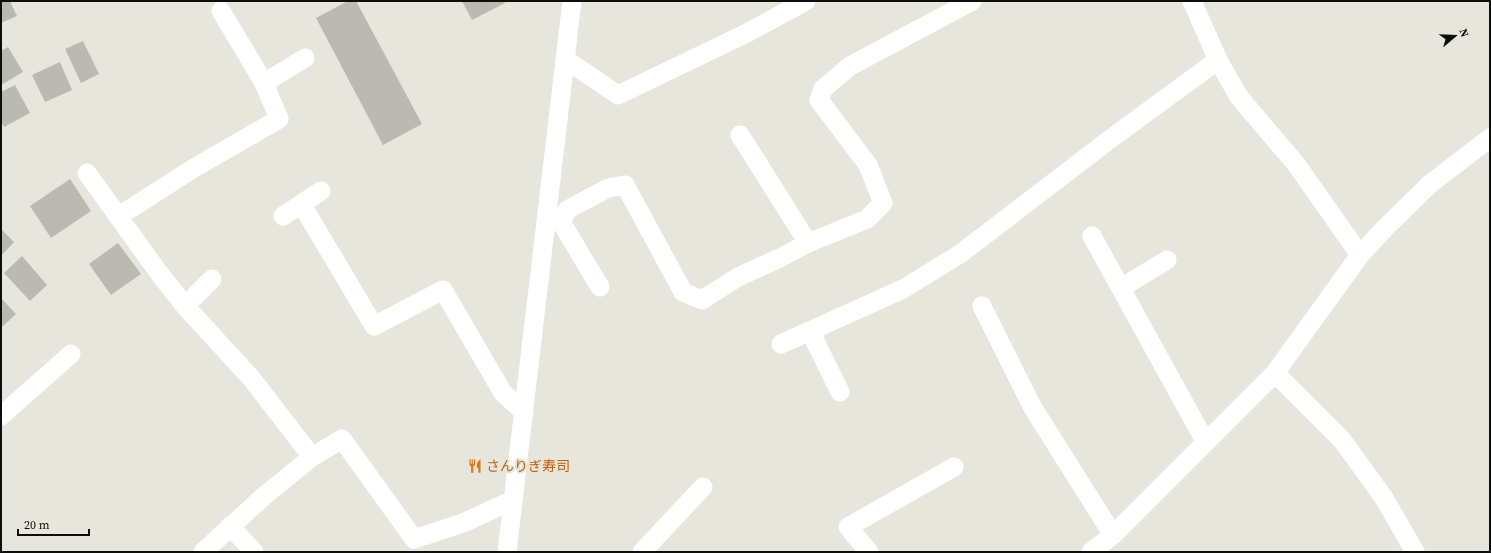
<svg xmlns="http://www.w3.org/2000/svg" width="1491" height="553" font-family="'Source Serif 4','Noto Sans JP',serif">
<rect width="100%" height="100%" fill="#e7e6dd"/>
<path fill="#bbbab2" d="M1 1H10L17 16 1 23Z
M348 1H356L422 124 383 145 316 18Z
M462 1H504L505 3 472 20Z
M83 41 99 74 81 83 65 49Z
M8 47 23 72 1 85V51Z
M60 62 72 90 45 102 32 75Z
M15 85 30 113 4 127 1 121V92Z
M70 179 91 211 51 238 30 206Z
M1 229 14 242 1 256Z
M118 243 141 274 111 295 89 264Z
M22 256 47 285 30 301 4 273Z
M1 298 16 314 1 328Z"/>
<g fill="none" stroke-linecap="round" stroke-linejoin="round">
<path stroke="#fff" stroke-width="19" d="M1192 1 1218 60 1239 97 1296 164 1360 255
M565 59 618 95 747 33 806 1
M264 83 305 58
M740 135 808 243
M87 173 159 273 185 306 252 379 312 457 264 496 203 552
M302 205 374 326 443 290 503 393 524 412
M119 216 194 168 279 119 264 83 221 11
M283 216 321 191
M1092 236 1205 441
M600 287 561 222 567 210 608 188 625 185 683 292 702 300 738 277 780 258 808 243 867 219 883 203 868 165 819 100 823 89 850 66 972 1
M1121 288 1167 260
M185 306 212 279
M982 306 1033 408 1113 535
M810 331 840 392
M781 344 903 289 960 254 1109 140 1218 60
M1275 373 1342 440 1384 498 1415 552
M1 416 71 354
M312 457 342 439 414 539 463 523 513 500
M230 526 254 552
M507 552 572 1
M642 552 703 487
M869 552 848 527 954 467
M1091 552 1113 535 1275 373 1360 255 1384 229 1430 184 1490 138"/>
</g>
<defs>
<symbol id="restaurant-bare" viewBox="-9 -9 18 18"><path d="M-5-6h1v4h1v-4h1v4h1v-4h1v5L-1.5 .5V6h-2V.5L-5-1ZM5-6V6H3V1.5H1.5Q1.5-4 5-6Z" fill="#e8710a" stroke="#e7e6dd" stroke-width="2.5" paint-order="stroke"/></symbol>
</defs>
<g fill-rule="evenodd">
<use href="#restaurant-bare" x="465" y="456" width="20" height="20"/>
</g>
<g text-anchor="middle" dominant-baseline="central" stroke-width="4" stroke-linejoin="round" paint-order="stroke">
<g font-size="14" fill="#c56008" stroke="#e7e6dd" text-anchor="start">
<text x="486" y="466">さんりぎ寿司</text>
</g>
</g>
<rect width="1491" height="553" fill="none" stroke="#0d0d0a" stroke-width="4"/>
<g transform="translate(1455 36) rotate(71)" stroke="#e7e6dd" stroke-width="3" paint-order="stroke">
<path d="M0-3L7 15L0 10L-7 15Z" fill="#0d0d0a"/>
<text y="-6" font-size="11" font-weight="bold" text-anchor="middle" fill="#0d0d0a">N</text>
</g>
<path d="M18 529v6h71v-6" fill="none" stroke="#0d0d0a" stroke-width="2"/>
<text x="24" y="529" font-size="12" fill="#0d0d0a" stroke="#e7e6dd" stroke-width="3" paint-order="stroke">20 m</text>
</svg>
